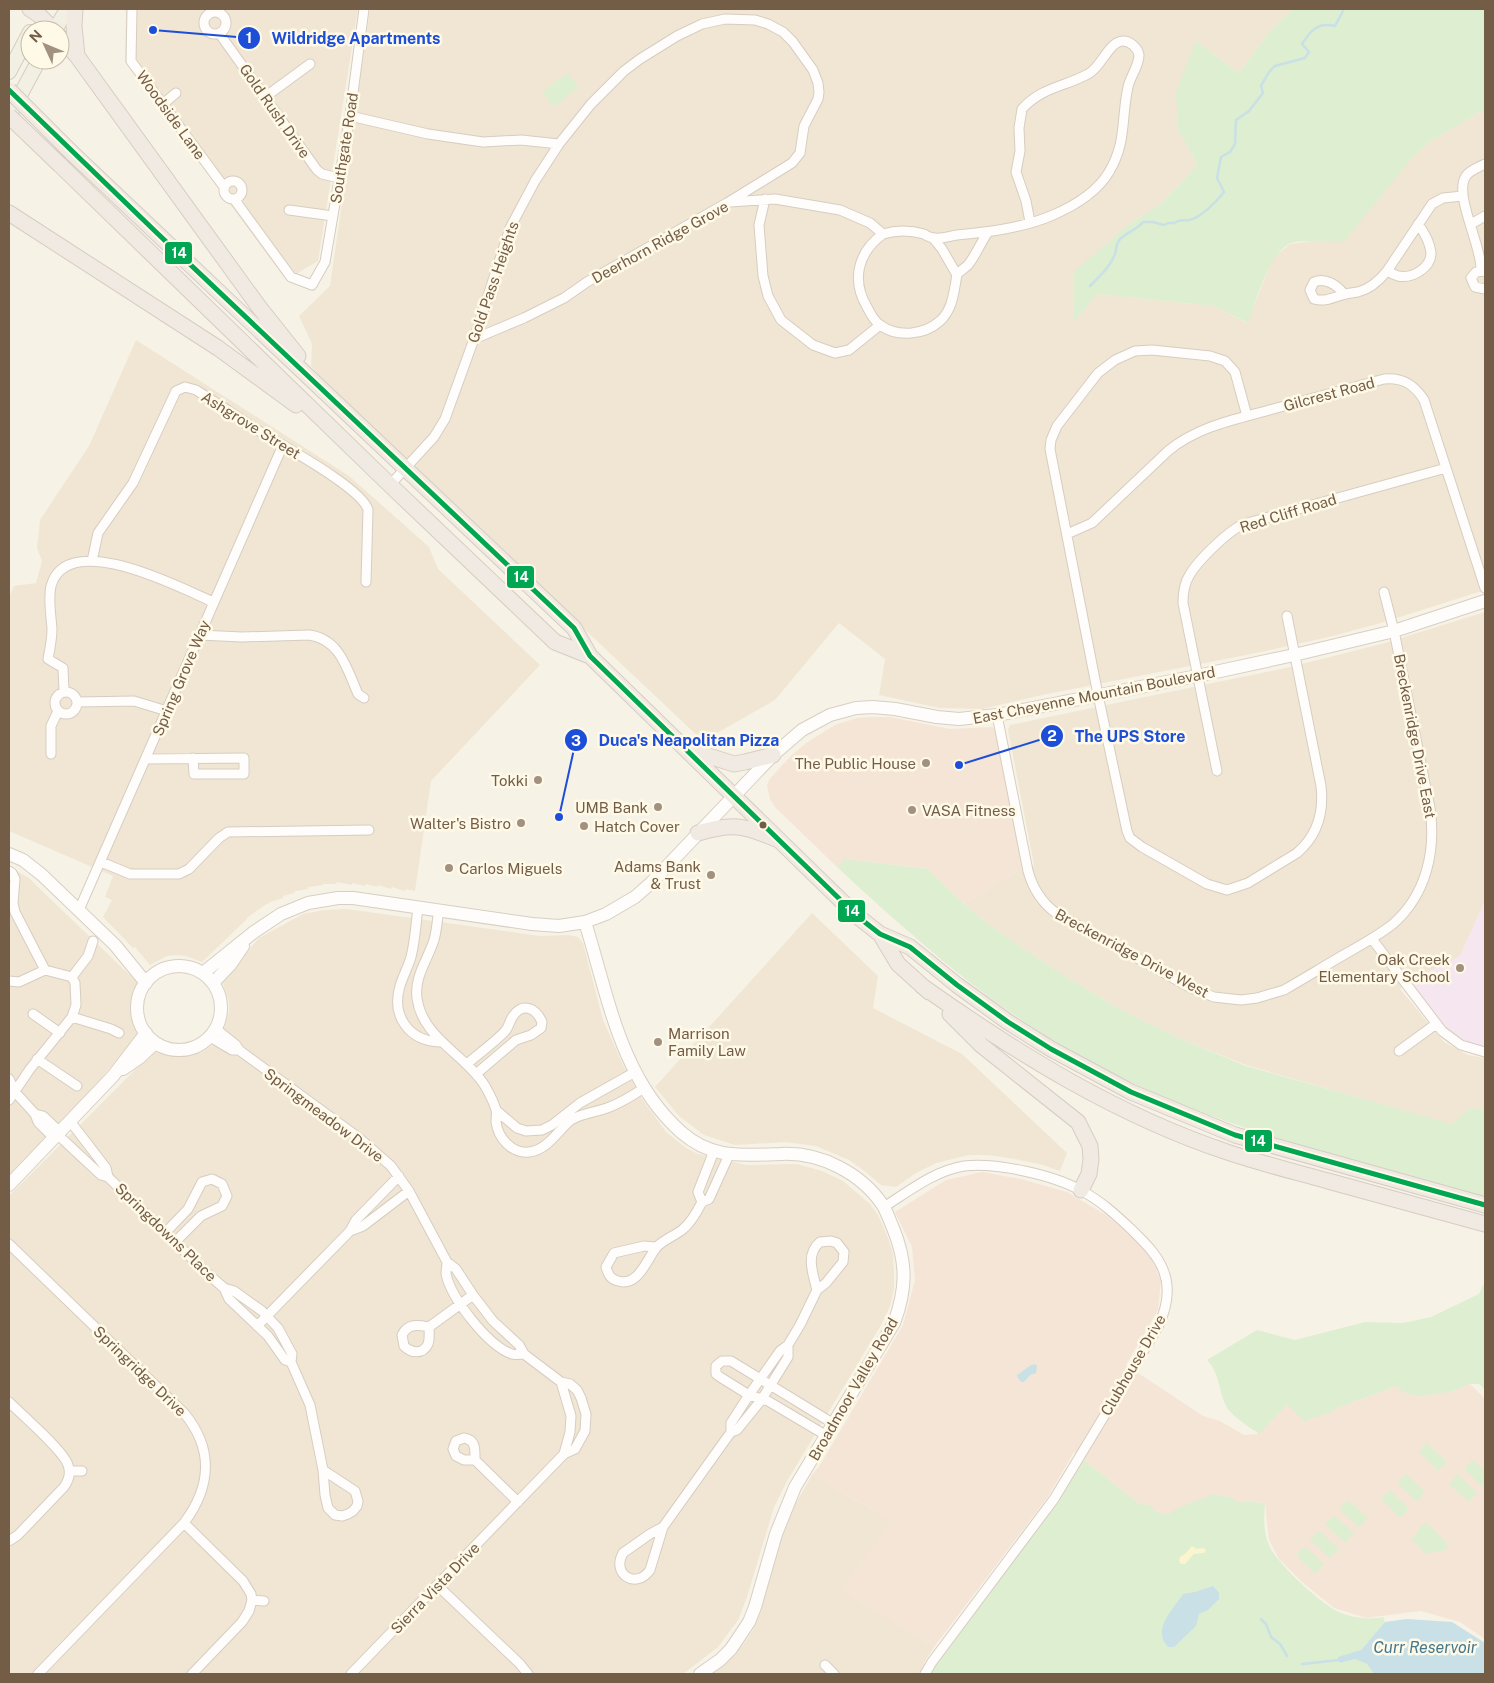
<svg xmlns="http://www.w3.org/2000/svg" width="1494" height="1683" font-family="'Public Sans',sans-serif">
<rect width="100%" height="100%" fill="#f7f2e6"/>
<path fill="#f0e6d3" d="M126 9H358L318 261 286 280 125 62Z
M370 9H1293L1270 31 1239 73 1196 41 1178 129 1197 165 1162 203 1129 224 1075 321 1096 294 1214 306 1247 323 1273 258 1290 244 1312 241 1410 160 1429 142 1485 109V590L1384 622 1333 636 1261 652 1042 695 982 709 940 708 879 695 885 659 839 623 775 700 703 741 348 406 311 366 312 344 299 316 330 286Z
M136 340 349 476 429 547 438 569 540 665 431 781 415 891 406 889 405 891 392 887 391 889 378 885 377 887 366 884 365 886 352 883V885L337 882 336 884H323V885L308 887V889L295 891 294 893 283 896V898L270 902 259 909 247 918V919L202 962 186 956 176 955 167 956 150 965 135 947 133 948 103 917 112 900 105 897 113 876 9 831V597L14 586 36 583 42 561 37 548 40 520 89 446Z
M1485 612V901L1460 956 1410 981 1400 989 1444 1042 1468 1055 1485 1058V1110L1471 1107 1452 1125 1246 1065 1188 1042 1121 1010 1057 971 989 925 964 904 1023 868 1034 865 1008 730 1010 725 1290 667 1385 643Z
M9 867 29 878 40 889 137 982 133 993 131 1015 138 1035 137 1039 118 1058 83 1100 9 1176Z
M347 909 540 936 568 935 578 937 583 943 603 1020 622 1063 642 1099 666 1132 686 1148 698 1154 746 1165 797 1164 822 1171 843 1181 870 1204 878 1215 888 1238 893 1254 894 1273V1289L890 1306 881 1325 787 1481 774 1507 747 1597 738 1620 718 1647 683 1674H9V1196L150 1055 155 1051 173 1056H189L202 1052 213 1045 225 1026 229 1012V1002L222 980 259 938 303 914 324 910Z
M812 913 878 976 873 1008 962 1054 1067 1153 1060 1171 1043 1165 1015 1159 988 1155H969L936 1163 916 1173 896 1187 881 1185 862 1169 849 1160 816 1146 785 1142 735 1145 704 1135 679 1116 655 1087Z
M812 1475 892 1521 842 1590 934 1647 925 1661 920 1674H710L735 1655 745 1642 753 1630 761 1610 779 1544 792 1510Z"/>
<path fill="#f5e5d6" d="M871 717H890L950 729 992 727 995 729 1023 868 964 904 928 869 844 859 837 867 775 807 770 799 767 786 769 780 775 773 792 755 806 743 835 725 857 718Z
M982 1172 1021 1179 1067 1192 1106 1215 1147 1250 1161 1280 1158 1310 1126 1365 1203 1416 1220 1421 1244 1435 1258 1434 1287 1405 1332 1412 1337 1408 1397 1386 1450 1392 1470 1384 1485 1399V1639L1460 1622 1421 1611 1366 1618 1334 1608 1302 1582 1279 1559 1269 1540 1265 1503 1235 1501 1230 1497 1213 1494 1169 1514H1162L1155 1511 1151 1506 1138 1503 1074 1452 1047 1498 934 1647 841 1590 892 1521 812 1475 820 1465 903 1325 915 1280 912 1247 895 1212 946 1180Z"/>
<path fill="#f5e6f0" d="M1485 901V1046L1471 1044 1452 1033 1443 1024 1410 981 1460 956Z"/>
<path fill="#deeed1" d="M1293 9H1485V109L1429 142 1410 160 1344 242C1332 242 1299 239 1289 244 1268 256 1256 301 1248 323L1214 306 1097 294 1074 322V272L1129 224 1162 203 1197 165 1178 129 1176 91 1196 41 1239 73 1270 31Z
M567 73 579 87 554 107 543 92Z
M844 859 928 869 964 904 989 925 1057 971 1121 1010 1188 1042 1246 1066 1452 1124 1471 1107 1485 1110V1197C1338 1156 1186 1122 1054 1041 974 992 905 930 837 867Z
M1485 1281V1389L1479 1384H1470L1450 1392 1418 1396 1403 1392 1397 1386 1337 1408 1332 1412 1304 1421 1287 1405 1259 1434C1250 1427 1234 1418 1228 1409 1218 1394 1221 1374 1207 1360L1257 1330 1295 1340 1365 1322 1402 1323 1413 1321 1431 1317 1479 1294Z
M1427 1443 1447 1462 1438 1471 1419 1452Z
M1084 1460 1138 1503 1151 1506 1155 1511 1162 1514H1169L1178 1508 1213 1494 1230 1497 1236 1501 1265 1503C1264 1518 1263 1532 1269 1545 1277 1564 1322 1605 1341 1613 1354 1618 1369 1620 1383 1617L1385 1622 1361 1650 1340 1663 1355 1659 1367 1664 1374 1674H931L942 1655 1058 1502Z
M1473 1460 1485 1471 1484 1488 1464 1469Z
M1406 1474 1425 1492 1417 1502 1397 1483Z
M1458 1474 1477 1493 1469 1502 1449 1484Z
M1390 1490 1409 1509 1400 1518 1381 1499Z
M1348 1500 1368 1518 1359 1528 1339 1509Z
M1334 1515 1354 1533 1345 1543 1325 1524Z
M1426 1522 1447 1543 1448 1549 1443 1550 1442 1552 1423 1553 1418 1545 1411 1541 1422 1525Z
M1319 1530 1339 1549 1330 1558 1310 1540Z
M1305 1546 1324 1564 1315 1574 1296 1555Z"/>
<path fill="#faf5ce" d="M1192 1546 1197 1549 1204 1548 1206 1551 1204 1553 1194 1554 1185 1564H1181L1179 1561 1180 1557 1186 1553Z"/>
<path fill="#c9e0e6" d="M1035 1364 1037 1366 1036 1373 1030 1375 1024 1382H1021L1017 1376V1375C1023 1372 1028 1365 1035 1364Z
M1213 1586 1219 1593V1599L1208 1610 1199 1614 1196 1626 1174 1647H1168C1151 1629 1174 1609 1183 1594L1195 1592Z
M1407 1619 1452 1622 1485 1643V1674H1374L1367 1664 1355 1659 1340 1663 1338 1657 1361 1650 1385 1622Z"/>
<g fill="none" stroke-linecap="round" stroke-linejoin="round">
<path stroke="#c9e0e6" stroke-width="2.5" d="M1090 286C1100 276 1110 267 1115 254 1116 251 1116 246 1118 242 1123 233 1136 231 1143 222H1153L1164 225 1168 223H1174C1180 219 1182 221 1189 220 1201 218 1217 201 1224 192L1217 178 1221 157 1230 152 1235 144 1236 120 1249 111 1263 93 1261 86C1265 79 1269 70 1275 66L1305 58 1309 52 1302 44C1311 30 1318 22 1335 26L1344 9
M1261 1619 1266 1624 1271 1637 1280 1644 1287 1656
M1302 1664 1339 1660"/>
<defs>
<path id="street" d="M132 9 131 61 224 187
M204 23a11 11 0 1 1 22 0a11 11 0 1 1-22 0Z
M219 33 317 170 322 174 339 178
M265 97 310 64
M163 104 176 93
M350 116 428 134 483 142 521 140 559 144
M224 190a9 9 0 1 1 18 0a9 9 0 1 1-18 0Z
M234 199 291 277 312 285 325 262 350 116 364 9
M765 199 759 225 763 276 768 296 781 320 813 345 835 353 849 350 880 325
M730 202 775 199 840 210 870 223 883 234C858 252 851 280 867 307 870 313 874 321 880 325 898 338 924 335 940 321 950 312 953 299 955 286 956 283 956 278 957 275 959 271 965 268 968 265 976 255 981 242 988 232
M289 210 333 216
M1471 224 1485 216
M883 234C896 230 910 230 924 234 927 236 931 238 935 238 942 239 950 236 957 235 989 232 1023 228 1053 215 1074 206 1097 192 1109 172 1127 142 1121 118 1128 87 1130 77 1139 66 1139 55 1138 48 1130 41 1123 41 1109 41 1101 68 1088 74 1064 87 1042 87 1022 109L1019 128 1020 151 1016 172 1026 201 1030 222
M933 238 942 249 957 275
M1481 270C1482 246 1453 194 1466 176 1470 170 1479 167 1485 164
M1387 271C1391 273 1395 275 1398 276 1412 279 1431 268 1431 253 1430 242 1424 232 1418 224
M1485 271 1476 272 1471 278 1475 287 1485 289
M1344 294C1337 285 1325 277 1314 282L1310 290 1314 299C1324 302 1333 298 1342 295 1347 293 1352 293 1358 292 1370 289 1379 281 1387 271L1432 204 1443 198 1463 196
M1247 416 1235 372 1225 361 1210 356 1152 350 1135 351 1115 360 1098 373 1057 426 1051 440 1050 449 1098 695 1127 831 1130 838 1142 847 1207 884 1227 890 1248 883 1297 853C1317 836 1324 812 1321 786L1287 616
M390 485 434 437 445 419 474 339 510 228 535 181 559 144 591 104 624 71 640 59 677 36 702 24 725 19 755 20 768 24 783 32 793 42 813 70 818 83 819 92 818 99 804 126 800 153 792 163 727 203 587 282 564 298 524 318 474 339
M1067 534 1092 523 1168 451C1198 426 1237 419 1273 409 1310 399 1347 389 1384 379 1402 377 1414 384 1424 400L1485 588
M92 561 98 533 133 483 176 391 185 387 196 390C215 402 235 415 254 428 276 442 363 488 368 510L366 582
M199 635 242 637 309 635C340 639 347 669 358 694L364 698
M64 691 63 668 48 659C50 649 52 639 52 629 51 615 48 599 51 586 67 528 181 588 213 602
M55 703a11 11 0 1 1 22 0a11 11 0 1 1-22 0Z
M78 702 134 701 167 711
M997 715 1028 871C1033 889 1041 902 1056 913L1191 988 1214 997 1241 1000 1257 998 1284 990C1305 978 1326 965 1347 953 1363 944 1379 935 1393 924 1427 894 1436 850 1430 808L1394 631 1384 592
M51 754V726L58 711
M146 759 244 758V774H194L193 758
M1217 771 1183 603C1183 593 1184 584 1189 576 1197 561 1229 530 1244 524L1446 468
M101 862 130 874H179L189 869 219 838 228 832 369 830
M9 871 12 873 15 879 13 903 15 912 45 970 72 977 75 983 76 1005 72 1017 30 1069 9 1100
M418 907C416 924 415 941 411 957 408 967 403 976 400 986 391 1016 409 1041 440 1042
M79 910 283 445
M439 910C437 920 437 930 434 940 428 959 414 977 417 998 422 1038 465 1054 485 1086 489 1093 494 1102 496 1110 497 1114 496 1118 496 1122 498 1138 512 1154 529 1152 548 1150 558 1130 571 1120 582 1113 596 1112 607 1108 621 1103 632 1096 644 1088
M1372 939 1442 1031 1461 1045 1485 1052
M72 977 88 956 93 941
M9 981 19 982 45 970
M33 1014 60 1033
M72 1017 111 1029 119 1033
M216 1029 236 1045 239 1050 359 1138 391 1166 409 1191 447 1262 456 1269 473 1295 493 1321 519 1345 524 1354 561 1382 570 1384 577 1390 581 1398 586 1414 585 1431 575 1449 564 1454 351 1674
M210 1037 232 1050H239
M1399 1051 1436 1024
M37 1059 77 1086
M467 1064C477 1055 499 1039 506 1030 509 1026 510 1020 513 1016 523 1002 536 1008 542 1022L541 1028 531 1035 516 1040 476 1074
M9 1079 15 1092 35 1114 38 1122 54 1138
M497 1111 517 1128 526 1131 542 1130 552 1125 580 1103 635 1072
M35 1114 43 1116 60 1132
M70 1121 106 1168 108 1177 209 1275 224 1288 234 1291 262 1311 278 1328 292 1354 291 1362 310 1405 323 1470 325 1495 328 1508 335 1515 342 1516 348 1514 353 1511 357 1506 358 1501 355 1491 323 1470
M58 1135 101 1175 108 1177
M702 1202 698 1192 714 1151
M884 1207C909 1191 934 1171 964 1166 995 1162 1054 1175 1082 1191 1101 1201 1116 1215 1132 1230 1145 1243 1158 1255 1164 1272 1171 1291 1166 1310 1158 1327L1054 1499 932 1662 925 1674
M350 1231 363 1226 409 1191
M165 1233 188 1209 202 1182 212 1179 222 1184 227 1196 222 1206 201 1216 175 1242
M9 1244 184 1413C214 1449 211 1487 184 1523L38 1674
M656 1247 644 1246 614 1253 606 1267C608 1274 610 1279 618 1281 638 1287 646 1261 656 1248 661 1241 674 1236 682 1230 691 1223 697 1212 702 1202L709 1199 729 1155
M447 1262C447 1266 446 1270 446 1274 451 1298 488 1346 512 1354 515 1355 520 1354 524 1354
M224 1288 229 1299 268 1336 285 1360 291 1362
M257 1326 350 1231 356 1220 399 1176
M429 1327C429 1332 430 1339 428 1344 423 1355 411 1353 404 1346L402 1335C408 1323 418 1325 429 1327L473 1295
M561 1382 571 1416 570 1432 564 1454
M9 1402C21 1414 64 1451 68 1465 71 1473 69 1480 64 1487L18 1535 9 1541
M731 1432 737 1430 762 1399 788 1357V1345
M827 1436 768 1401 749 1395 720 1377 716 1374V1366L722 1361H731L834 1424
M475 1460H464L456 1456 453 1449 456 1441 464 1438C476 1440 475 1449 475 1460L518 1502
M70 1471H82
M184 1523 243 1581 251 1594 252 1600 249 1611 242 1622 192 1674
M663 1527 650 1534 623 1553C611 1574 636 1590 650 1570L663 1527 731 1432V1423L749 1395 780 1351 788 1345 800 1325 817 1290 826 1283 843 1262 844 1252 837 1243 831 1241 820 1242C805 1254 813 1274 817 1290
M437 1585 520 1664 528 1674
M252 1600 264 1601
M825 1665 834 1674"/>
<path id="secondary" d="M9 854 23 860 42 875 115 945 146 983
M585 922C608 995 620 1078 681 1132 713 1160 742 1155 781 1154 820 1152 862 1173 884 1207 887 1213 890 1221 893 1228 907 1262 907 1288 894 1323L795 1487 776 1534 755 1607 749 1622 731 1649 720 1660 700 1674
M137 1008a42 42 0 1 1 84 0a42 42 0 1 1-84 0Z
M203 973 254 932 281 914 308 903 338 898H353L532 924 559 926 585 922 606 914 635 897 651 883 773 755 802 730 830 715 856 708 873 707 895 709 937 717 959 719 997 715 1197 676 1294 655 1394 631 1485 601
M213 983 230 965 243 946
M123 1069 139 1058 155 1043
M9 1185 113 1076 146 1033"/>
<path id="primary" d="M55 30 67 9
M9 72 30 32
M9 116 39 60"/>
<path id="highway" d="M30 9 39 15 54 30
M75 9 74 26 77 56
M60 37 77 56 259 307 298 356
M72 153 574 628 590 656 857 916 880 934 910 947 957 985 1008 1022 1051 1049 1131 1092 1235 1135 1485 1205
M60 165 390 485 555 642 590 656
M9 213 218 348 296 405
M690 750 734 764 745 762 773 755
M698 833C733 823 743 825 776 839
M880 934 898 964 929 992
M922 986C1018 1054 1118 1116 1230 1153 1263 1164 1296 1172 1328 1181 1381 1196 1433 1210 1485 1224
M950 1014 981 1045 1078 1122 1090 1146 1091 1159 1089 1174 1081 1190"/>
</defs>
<use href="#street" stroke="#d6cdc2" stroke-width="11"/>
<use href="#secondary" stroke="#d7cfc3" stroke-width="14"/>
<use href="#primary" stroke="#d5cdc4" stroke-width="16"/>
<use href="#highway" stroke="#d5cdc4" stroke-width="17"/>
<use href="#street" stroke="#fefdfb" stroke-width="9"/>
<use href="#secondary" stroke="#fefdfb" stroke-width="12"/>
<use href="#primary" stroke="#f2efe3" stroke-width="14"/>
<use href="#highway" stroke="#f1eae3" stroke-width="15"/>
<defs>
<path id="highway-bridge" d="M9 90 72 153
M9 116 60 165"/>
</defs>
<use href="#highway-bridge" stroke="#d5cdc4" stroke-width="17" stroke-linecap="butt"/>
<use href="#highway-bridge" stroke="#f1eae3" stroke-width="15"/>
<defs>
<path id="bus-1" d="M9 90 157 233 574 628 590 656 857 916 880 934 910 947 957 985 1008 1022 1051 1049 1131 1092 1235 1135 1485 1205"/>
</defs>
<use href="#bus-1" stroke="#fff9e7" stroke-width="9"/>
<use href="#bus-1" stroke="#00a651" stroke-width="5"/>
</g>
<g fill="#a2917f" stroke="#fff9e7" stroke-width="2">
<circle cx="926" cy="763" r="5"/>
<circle cx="538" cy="780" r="5"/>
<circle cx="658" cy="807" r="5"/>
<circle cx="912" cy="810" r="5"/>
<circle cx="521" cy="823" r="5"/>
<circle cx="584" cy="826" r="5"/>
<circle cx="449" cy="868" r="5"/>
<circle cx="711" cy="875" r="5"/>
<circle cx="1460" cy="968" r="5"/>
<circle cx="658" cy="1042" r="5"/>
</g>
<circle fill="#745d47" stroke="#fff9e7" stroke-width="2" cx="763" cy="825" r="4.5"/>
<g text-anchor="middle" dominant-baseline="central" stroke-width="5" stroke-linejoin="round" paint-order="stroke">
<g font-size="15" fill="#745d47" stroke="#fff9e7">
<text transform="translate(275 111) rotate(55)">Gold Rush Drive</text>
<text transform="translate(171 115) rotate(54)">Woodside Lane</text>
<text transform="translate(344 148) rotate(-81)">Southgate Road</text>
<text transform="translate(660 242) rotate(-29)">Deerhorn Ridge Grove</text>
<text transform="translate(493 282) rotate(-71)">Gold Pass Heights</text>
<text transform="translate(1329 394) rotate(-15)">Gilcrest Road</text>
<text transform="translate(251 425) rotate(32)">Ashgrove Street</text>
<text transform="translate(1288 513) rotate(-17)">Red Cliff Road</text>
<text transform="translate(181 678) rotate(-67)">Spring Grove Way</text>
<text transform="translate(1094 695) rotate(-11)">East Cheyenne Mountain Boulevard</text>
<text transform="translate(1415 736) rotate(79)">Breckenridge Drive East</text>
<text transform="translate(1132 953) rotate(28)">Breckenridge Drive West</text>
<text transform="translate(324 1115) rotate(37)">Springmeadow Drive</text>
<text transform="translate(166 1232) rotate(44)">Springdowns Place</text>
<text transform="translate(1133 1365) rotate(-60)">Clubhouse Drive</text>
<text transform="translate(140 1371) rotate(44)">Springridge Drive</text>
<text transform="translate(853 1389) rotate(-60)">Broadmoor Valley Road</text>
<text transform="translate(435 1588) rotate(-46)">Sierra Vista Drive</text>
</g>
<g font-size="15" fill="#745d47" stroke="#fff9e7" text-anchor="end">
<text x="916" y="763">The Public House</text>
<text x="528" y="780">Tokki</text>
<text x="648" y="807">UMB Bank</text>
<text x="922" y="810" text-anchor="start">VASA Fitness</text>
<text x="511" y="823">Walter's Bistro</text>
<text x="594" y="826" text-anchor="start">Hatch Cover</text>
<text x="701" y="866">Adams Bank<tspan x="701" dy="17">&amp; Trust</tspan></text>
<text x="459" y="868" text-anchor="start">Carlos Miguels</text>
<text x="1450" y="959">Oak Creek<tspan x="1450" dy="17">Elementary School</tspan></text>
<text x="668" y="1033" text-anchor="start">Marrison<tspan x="668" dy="17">Family Law</tspan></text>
</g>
<g font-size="16" font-style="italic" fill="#43788f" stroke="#fff9e7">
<text x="1425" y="1647">Curr Reservoir</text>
</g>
</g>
<path fill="none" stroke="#1d4ed8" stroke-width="2" d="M153 30L249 38M959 765L1052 736M559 817L576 740"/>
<g fill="#1d4ed8" stroke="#fff9e7" stroke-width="2">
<circle cx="153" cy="30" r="5"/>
<circle cx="959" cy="765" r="5"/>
<circle cx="559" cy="817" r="5"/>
<circle cx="249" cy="38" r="12"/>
<circle cx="1052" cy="736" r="12"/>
<circle cx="576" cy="740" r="12"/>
</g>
<g font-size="15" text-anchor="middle" font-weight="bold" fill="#fff">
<text x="249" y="43">1</text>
<text x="1052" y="741">2</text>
<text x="576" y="746">3</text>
</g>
<g font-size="16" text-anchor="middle" font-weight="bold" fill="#1d4ed8" stroke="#fff9e7" stroke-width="5" stroke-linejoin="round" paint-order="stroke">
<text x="356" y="44">Wildridge Apartments</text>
<text x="1130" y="742">The UPS Store</text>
<text x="689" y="746">Duca's Neapolitan Pizza</text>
</g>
<g stroke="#fff9e7" stroke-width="2">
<rect x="164" y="241" width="29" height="24" rx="5" fill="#00a651"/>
<rect x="506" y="565" width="29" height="24" rx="5" fill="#00a651"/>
<rect x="837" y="899" width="29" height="24" rx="5" fill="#00a651"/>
<rect x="1244" y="1129" width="29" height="24" rx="5" fill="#00a651"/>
</g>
<g font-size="14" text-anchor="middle" font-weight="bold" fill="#fff">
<text x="179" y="258">14</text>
<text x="521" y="582">14</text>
<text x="852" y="916">14</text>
<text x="1258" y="1146">14</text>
</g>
<rect width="1494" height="1683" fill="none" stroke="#745d47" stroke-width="20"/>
<g transform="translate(45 45) rotate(314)"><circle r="24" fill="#fff9e7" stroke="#c7bba7"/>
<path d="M0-4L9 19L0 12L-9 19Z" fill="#a2917f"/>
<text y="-8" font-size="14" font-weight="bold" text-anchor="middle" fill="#745d47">N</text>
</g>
</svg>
